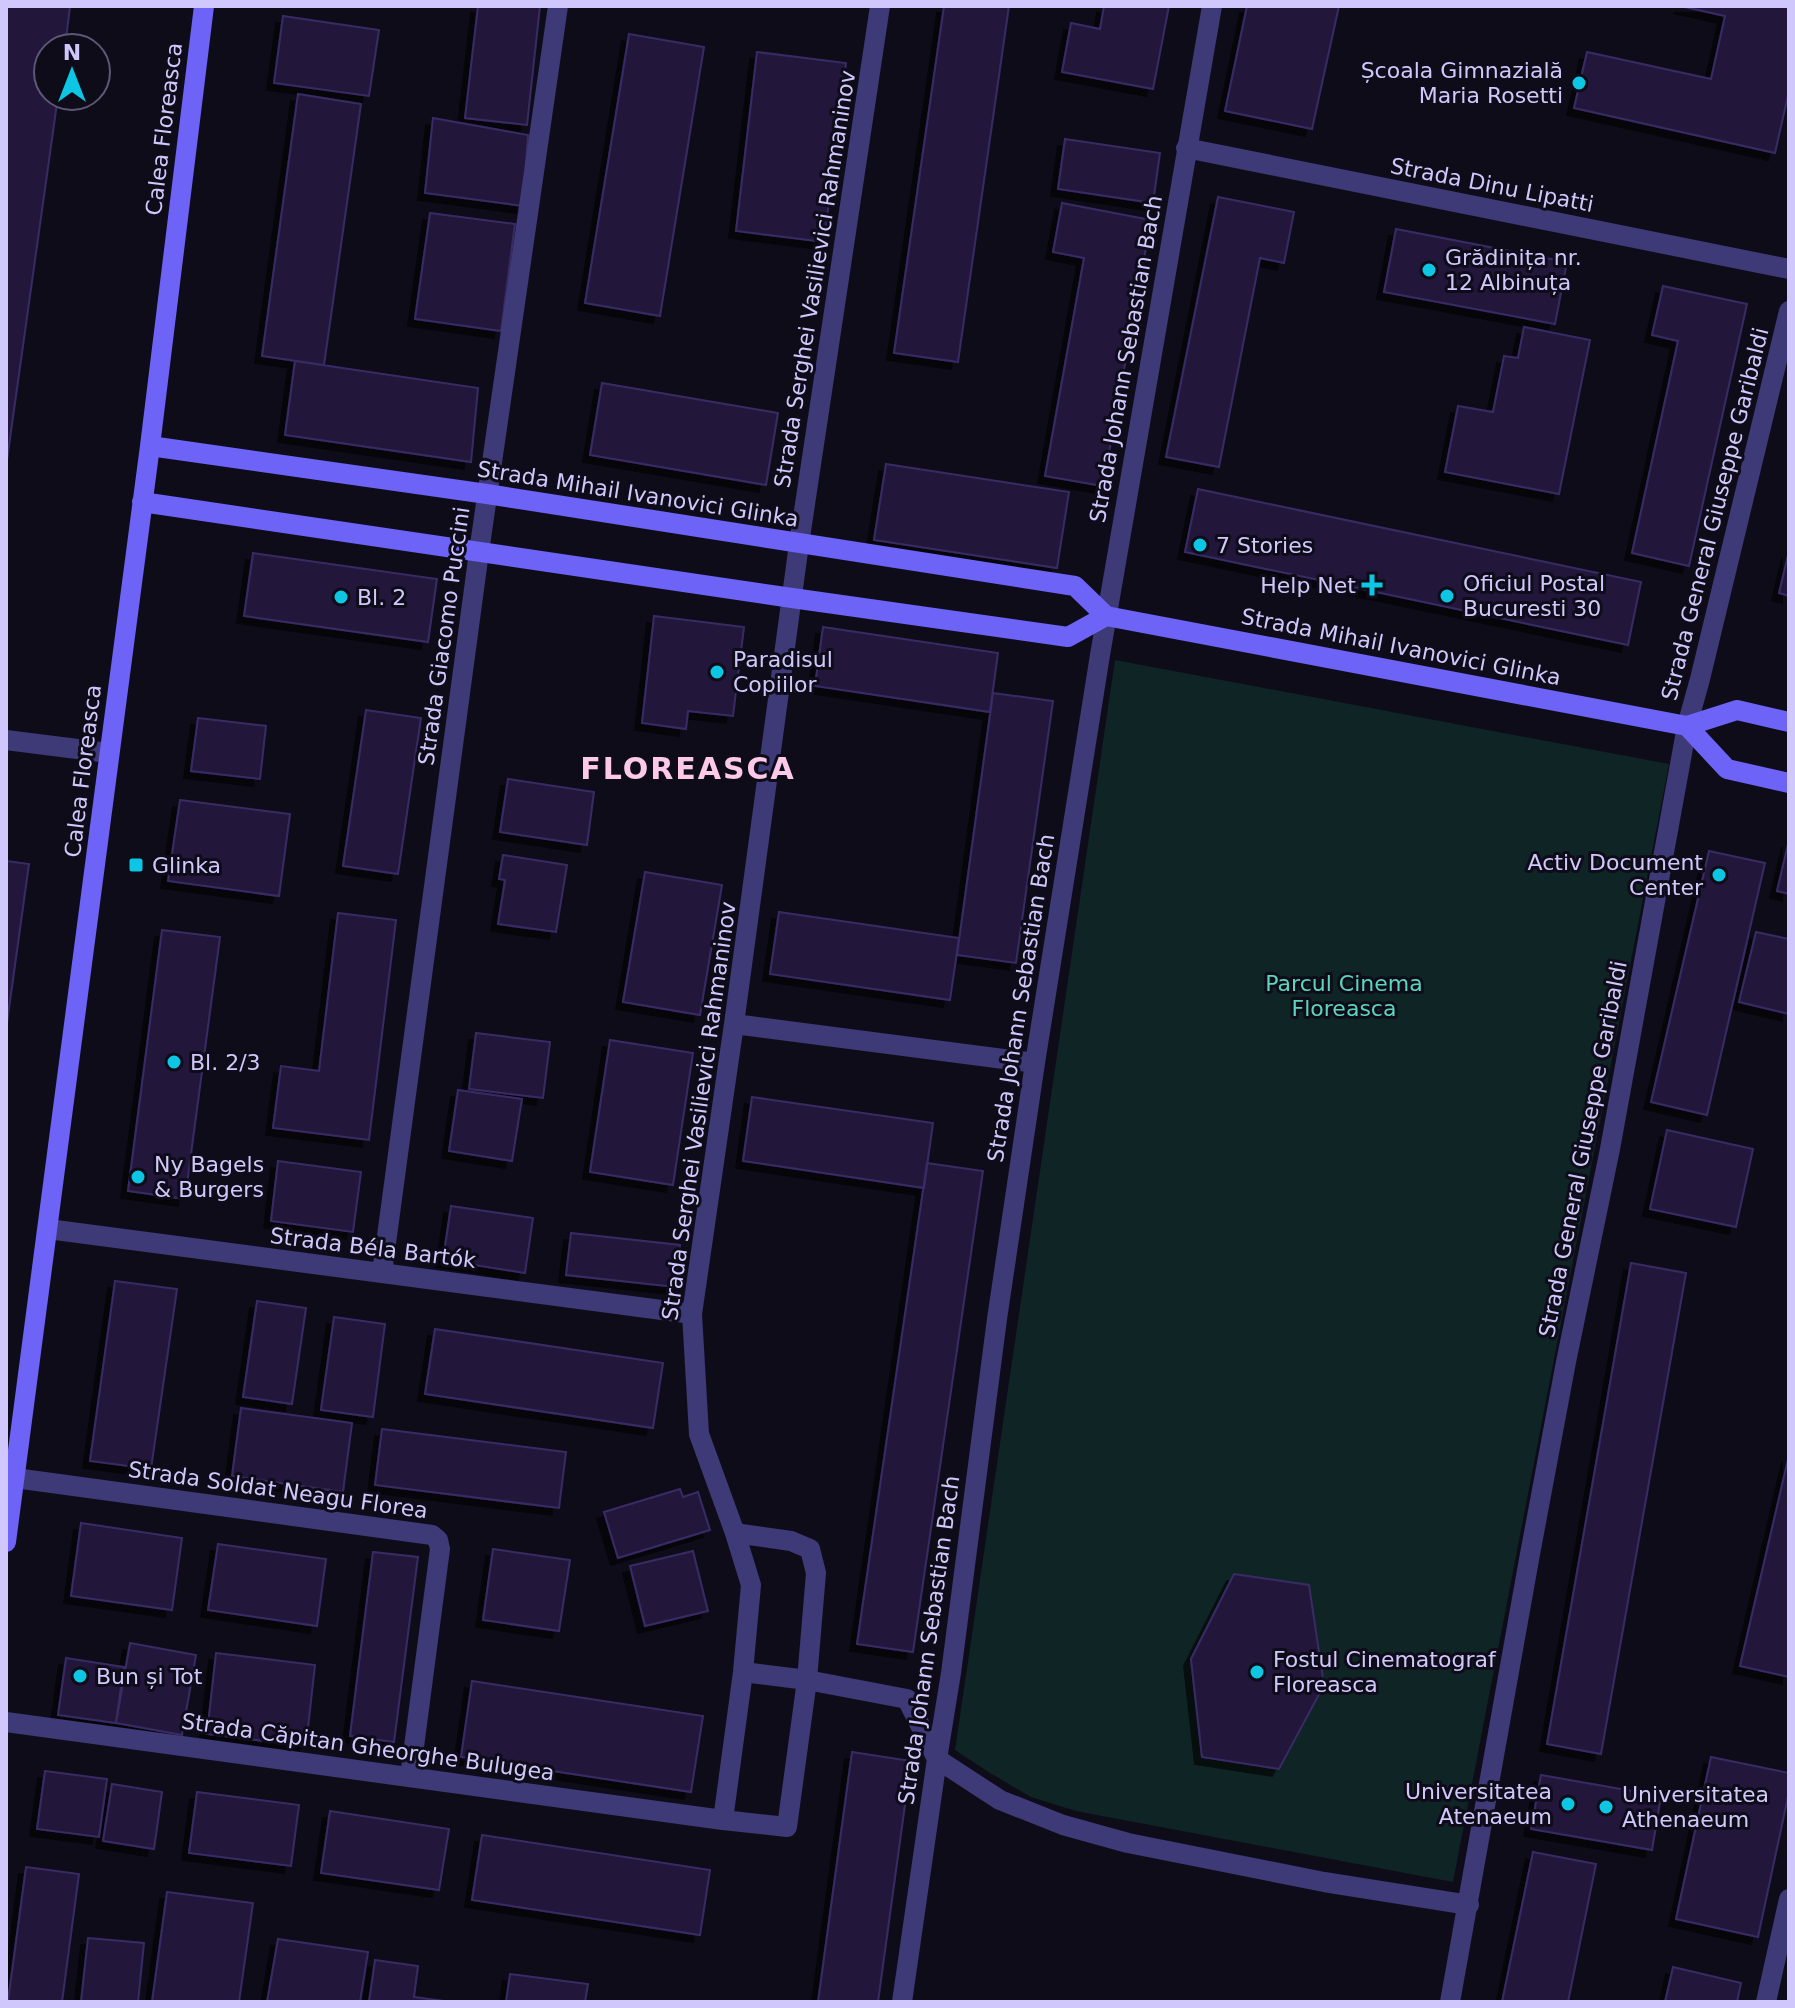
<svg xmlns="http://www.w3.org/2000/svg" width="1795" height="2008" font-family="'DejaVu Sans',sans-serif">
<defs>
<filter id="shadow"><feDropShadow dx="-7" dy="7" stdDeviation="0" flood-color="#0009"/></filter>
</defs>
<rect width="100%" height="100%" fill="#0f0c1a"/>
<path fill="#0f2424" d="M1115 660 1669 764 1453 1882 1076 1811 1031 1797 990 1773 955 1750Z"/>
<path fill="#21193a" stroke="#392c65" stroke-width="2" filter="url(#shadow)" d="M6 6H70L65 48H48V96H58L6 467Z
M478 6H540L527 125 465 118Z
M944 6H1009L958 362 894 353Z
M1104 6H1169L1153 89 1062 72 1071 23 1100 29Z
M1247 6H1339L1312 129 1225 111Z
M1680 6H1789V91L1775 153 1574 108 1587 52 1711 79 1725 16Z
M283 16 379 30 369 96 274 83Z
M629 34 704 47 660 316 585 303Z
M757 52 846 63 824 242 736 231Z
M298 94 361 104 324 365 262 356Z
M433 118 528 135 523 206 425 193Z
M1065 139 1160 153 1153 203 1058 189Z
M1218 197 1294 212 1284 263 1260 258 1219 467 1166 457Z
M1062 203 1151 220 1103 486 1045 476 1084 258 1053 252Z
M430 213 515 224 501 331 415 319Z
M1396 229 1567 262 1555 324 1384 292Z
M1663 286 1747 304 1689 566 1632 553 1678 341 1652 335Z
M1524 327 1590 340 1559 494 1445 472 1458 406 1493 412 1504 356 1518 358Z
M295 361 478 388 471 462 285 435Z
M602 383 778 413 766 485 590 455Z
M886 464 1069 492 1057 568 874 540Z
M1198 489 1641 582 1628 645 1185 552Z
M1789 551V596L1779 593Z
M253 553 437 579 428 642 244 616Z
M654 616 744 627 733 716 688 711 686 729 642 723Z
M823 627 998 653 990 712 815 686Z
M993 693 1053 701 1016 963 957 955Z
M366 710 421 718 398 874 343 866Z
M198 718 266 726 260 779 191 771Z
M508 779 594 792 587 845 500 832Z
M180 800 290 814 279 896 168 881Z
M1789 840V894L1777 891Z
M1709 851 1765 863 1707 1115 1651 1102Z
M503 855 567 865 556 932 498 924 505 880 499 879Z
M6 861 29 864 6 1030Z
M645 872 722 885 700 1015 623 1002Z
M779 912 959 938 950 1000 770 974Z
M338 913 396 920 369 1140 273 1128 281 1066 319 1071Z
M162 930 220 937 185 1199 128 1191Z
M1756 932 1789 939V1014L1739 1002Z
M476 1033 550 1042 543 1098 469 1089Z
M610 1040 693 1053 673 1185 590 1172Z
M458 1090 522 1099 512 1161 449 1151Z
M752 1097 933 1123 924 1188 743 1161Z
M1667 1130 1753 1149 1736 1227 1650 1209Z
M278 1161 361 1172 353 1232 271 1221Z
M927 1163 983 1171 913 1652 857 1644Z
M451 1206 533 1218 525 1273 443 1260Z
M571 1233 680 1245 675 1287 566 1275Z
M1631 1263 1686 1273 1601 1754 1547 1744Z
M115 1281 177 1289 151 1469 90 1461Z
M257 1301 306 1308 292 1404 243 1397Z
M334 1317 385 1324 373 1417 321 1410Z
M435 1329 663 1363 653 1428 425 1394Z
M241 1408 352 1423 343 1492 232 1476Z
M382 1429 566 1452 559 1508 375 1485Z
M1789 1455V1677L1740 1666Z
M680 1489 683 1497 698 1492 710 1530 618 1558 604 1512Z
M81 1523 182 1538 172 1610 71 1596Z
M218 1544 326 1559 317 1626 208 1610Z
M493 1549 570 1560 559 1631 483 1620Z
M693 1551 708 1611 645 1626 630 1566Z
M373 1552 418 1557 394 1742 350 1736Z
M1234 1574 1309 1585 1324 1685 1279 1769 1202 1757 1191 1659Z
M130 1643 196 1655 182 1735 116 1723Z
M216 1653 315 1665 306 1746 207 1734Z
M66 1658 124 1667 116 1723 58 1715Z
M472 1681 703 1716 691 1792 461 1757Z
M852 1752 911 1761 878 2002H818Z
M1711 1757 1789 1773V1792L1758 1937 1676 1919Z
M45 1771 107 1779 99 1837 37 1829Z
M1541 1775 1661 1796 1652 1850 1531 1829Z
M112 1784 162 1792 154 1849 103 1841Z
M197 1792 299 1805 291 1866 189 1853Z
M330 1811 449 1829 439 1890 321 1873Z
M482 1835 710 1870 700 1935 472 1900Z
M1533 1852 1596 1864 1568 2002H1502Z
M26 1867 79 1874 62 2002 8 2001Z
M167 1892 253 1903 239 2002H152Z
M88 1938 144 1943 138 2002H81Z
M278 1939 368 1952 360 2002H267Z
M375 1960 418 1966 414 1997 451 2002H369Z
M1673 1967 1741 1983 1737 2002H1665Z
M510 1974 588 1984 585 2002H506Z"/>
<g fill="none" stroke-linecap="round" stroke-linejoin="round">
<path stroke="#3e3977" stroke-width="20" d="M1186 148 1789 269
M6 740 109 753
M734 1024 1035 1063
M48 1229 692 1314
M382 1273 479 552 558 6
M15 1478 432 1535 438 1540 440 1549 410 1777
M743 1672 807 1680 907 1699 937 1759 1000 1800 1063 1825 1128 1843 1324 1882 1469 1905
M6 1722 723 1820 743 1672 751 1585 735 1533 699 1434 692 1314 734 1024 799 544 880 6
M723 1820 787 1827 807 1680 816 1573 810 1549 791 1541 735 1533
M902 2002 937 1759 951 1673 997 1319 1035 1063 1100 655 1212 6
M1450 2002 1530 1554 1566 1362 1610 1149 1687 726 1700 679 1789 311
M1766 2002 1789 1899"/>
<path stroke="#6d64f7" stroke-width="20" d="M150 446 487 494 1075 586 1106 616 1687 726 1737 710 1789 722
M142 502 792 598 1068 637 1106 616
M1687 726 1727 769 1789 783
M6 1542 150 446 204 6"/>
</g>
<g fill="#0cc6e3" stroke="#0f0c1a" stroke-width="3">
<circle cx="1579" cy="83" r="8"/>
<circle cx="1429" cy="270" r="8"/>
<circle cx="1200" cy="545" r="8"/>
<path d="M1368 573h8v8h8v8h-8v8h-8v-8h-8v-8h8z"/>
<circle cx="1447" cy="596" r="8"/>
<circle cx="341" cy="597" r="8"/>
<circle cx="717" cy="672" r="8"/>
<rect x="128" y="857" width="16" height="16" rx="4"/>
<circle cx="1719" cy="875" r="8"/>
<circle cx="174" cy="1062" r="8"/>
<circle cx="138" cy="1177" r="8"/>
<circle cx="1257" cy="1672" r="8"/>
<circle cx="80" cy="1676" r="8"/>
<circle cx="1568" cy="1804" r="8"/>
<circle cx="1606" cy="1807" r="8"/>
</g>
<g text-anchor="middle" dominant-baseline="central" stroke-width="6" stroke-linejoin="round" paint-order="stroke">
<g font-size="22" fill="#d0c8fc" stroke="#0f0c1a" text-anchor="start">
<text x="1563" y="70" text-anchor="end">Școala Gimnazială<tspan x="1563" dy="25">Maria Rosetti</tspan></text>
<text x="1445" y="257">Grădinița nr.<tspan x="1445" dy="25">12 Albinuța</tspan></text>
<text x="1216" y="545">7 Stories</text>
<text x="1463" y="583">Oficiul Postal<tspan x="1463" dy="25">Bucuresti 30</tspan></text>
<text x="1356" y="585" text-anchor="end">Help Net</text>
<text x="357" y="597">Bl. 2</text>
<text x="733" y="659">Paradisul<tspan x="733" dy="25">Copiilor</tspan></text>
<text x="1703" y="862" text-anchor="end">Activ Document<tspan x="1703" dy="25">Center</tspan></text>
<text x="152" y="865">Glinka</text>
<text x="190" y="1062">Bl. 2/3</text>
<text x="154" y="1164">Ny Bagels<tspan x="154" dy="25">&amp; Burgers</tspan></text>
<text x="1273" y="1659">Fostul Cinematograf<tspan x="1273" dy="25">Floreasca</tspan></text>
<text x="96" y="1676">Bun și Tot</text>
<text x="1552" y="1791" text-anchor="end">Universitatea<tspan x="1552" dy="25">Atenaeum</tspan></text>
<text x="1622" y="1794">Universitatea<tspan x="1622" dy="25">Athenaeum</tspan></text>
</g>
<g font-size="22" fill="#d0c8fc" stroke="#0f0c1a">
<text transform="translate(164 129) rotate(-83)">Calea Floreasca</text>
<text transform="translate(1492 185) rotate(11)">Strada Dinu Lipatti</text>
<text transform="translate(815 279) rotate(-81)">Strada Serghei Vasilievici Rahmaninov</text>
<text transform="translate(1126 359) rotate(-80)">Strada Johann Sebastian Bach</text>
<text transform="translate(638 494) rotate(9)">Strada Mihail Ivanovici Glinka</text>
<text transform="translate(1715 514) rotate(-76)">Strada General Giuseppe Garibaldi</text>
<text transform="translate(444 636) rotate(-82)">Strada Giacomo Puccini</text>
<text transform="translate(1401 647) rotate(11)">Strada Mihail Ivanovici Glinka</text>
<text transform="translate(83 771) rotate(-83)">Calea Floreasca</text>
<text transform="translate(1021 998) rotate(-81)">Strada Johann Sebastian Bach</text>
<text transform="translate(699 1111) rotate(-82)">Strada Serghei Vasilievici Rahmaninov</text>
<text transform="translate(1583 1149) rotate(-79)">Strada General Giuseppe Garibaldi</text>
<text transform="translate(373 1248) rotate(7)">Strada Béla Bartók</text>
<text transform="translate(278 1490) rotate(8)">Strada Soldat Neagu Florea</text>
<text transform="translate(929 1640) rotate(-82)">Strada Johann Sebastian Bach</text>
<text transform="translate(368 1747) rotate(8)">Strada Căpitan Gheorghe Bulugea</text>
</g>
<g font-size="22" fill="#59d6bc" stroke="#0f0c1a">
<text x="1344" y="983">Parcul Cinema<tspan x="1344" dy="25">Floreasca</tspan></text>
</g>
<g font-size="30" font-weight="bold" letter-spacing="2" fill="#fccae8" stroke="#0f0c1a">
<text x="688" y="768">FLOREASCA</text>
</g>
</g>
<rect width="1795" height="2008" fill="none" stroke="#d0c8fc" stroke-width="16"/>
<g transform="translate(72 72)"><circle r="38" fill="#0f0c1a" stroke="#5c5774" stroke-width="2"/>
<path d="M0-6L14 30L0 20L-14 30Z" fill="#0cc6e3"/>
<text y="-12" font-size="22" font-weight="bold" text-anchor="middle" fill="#d0c8fc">N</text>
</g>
</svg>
